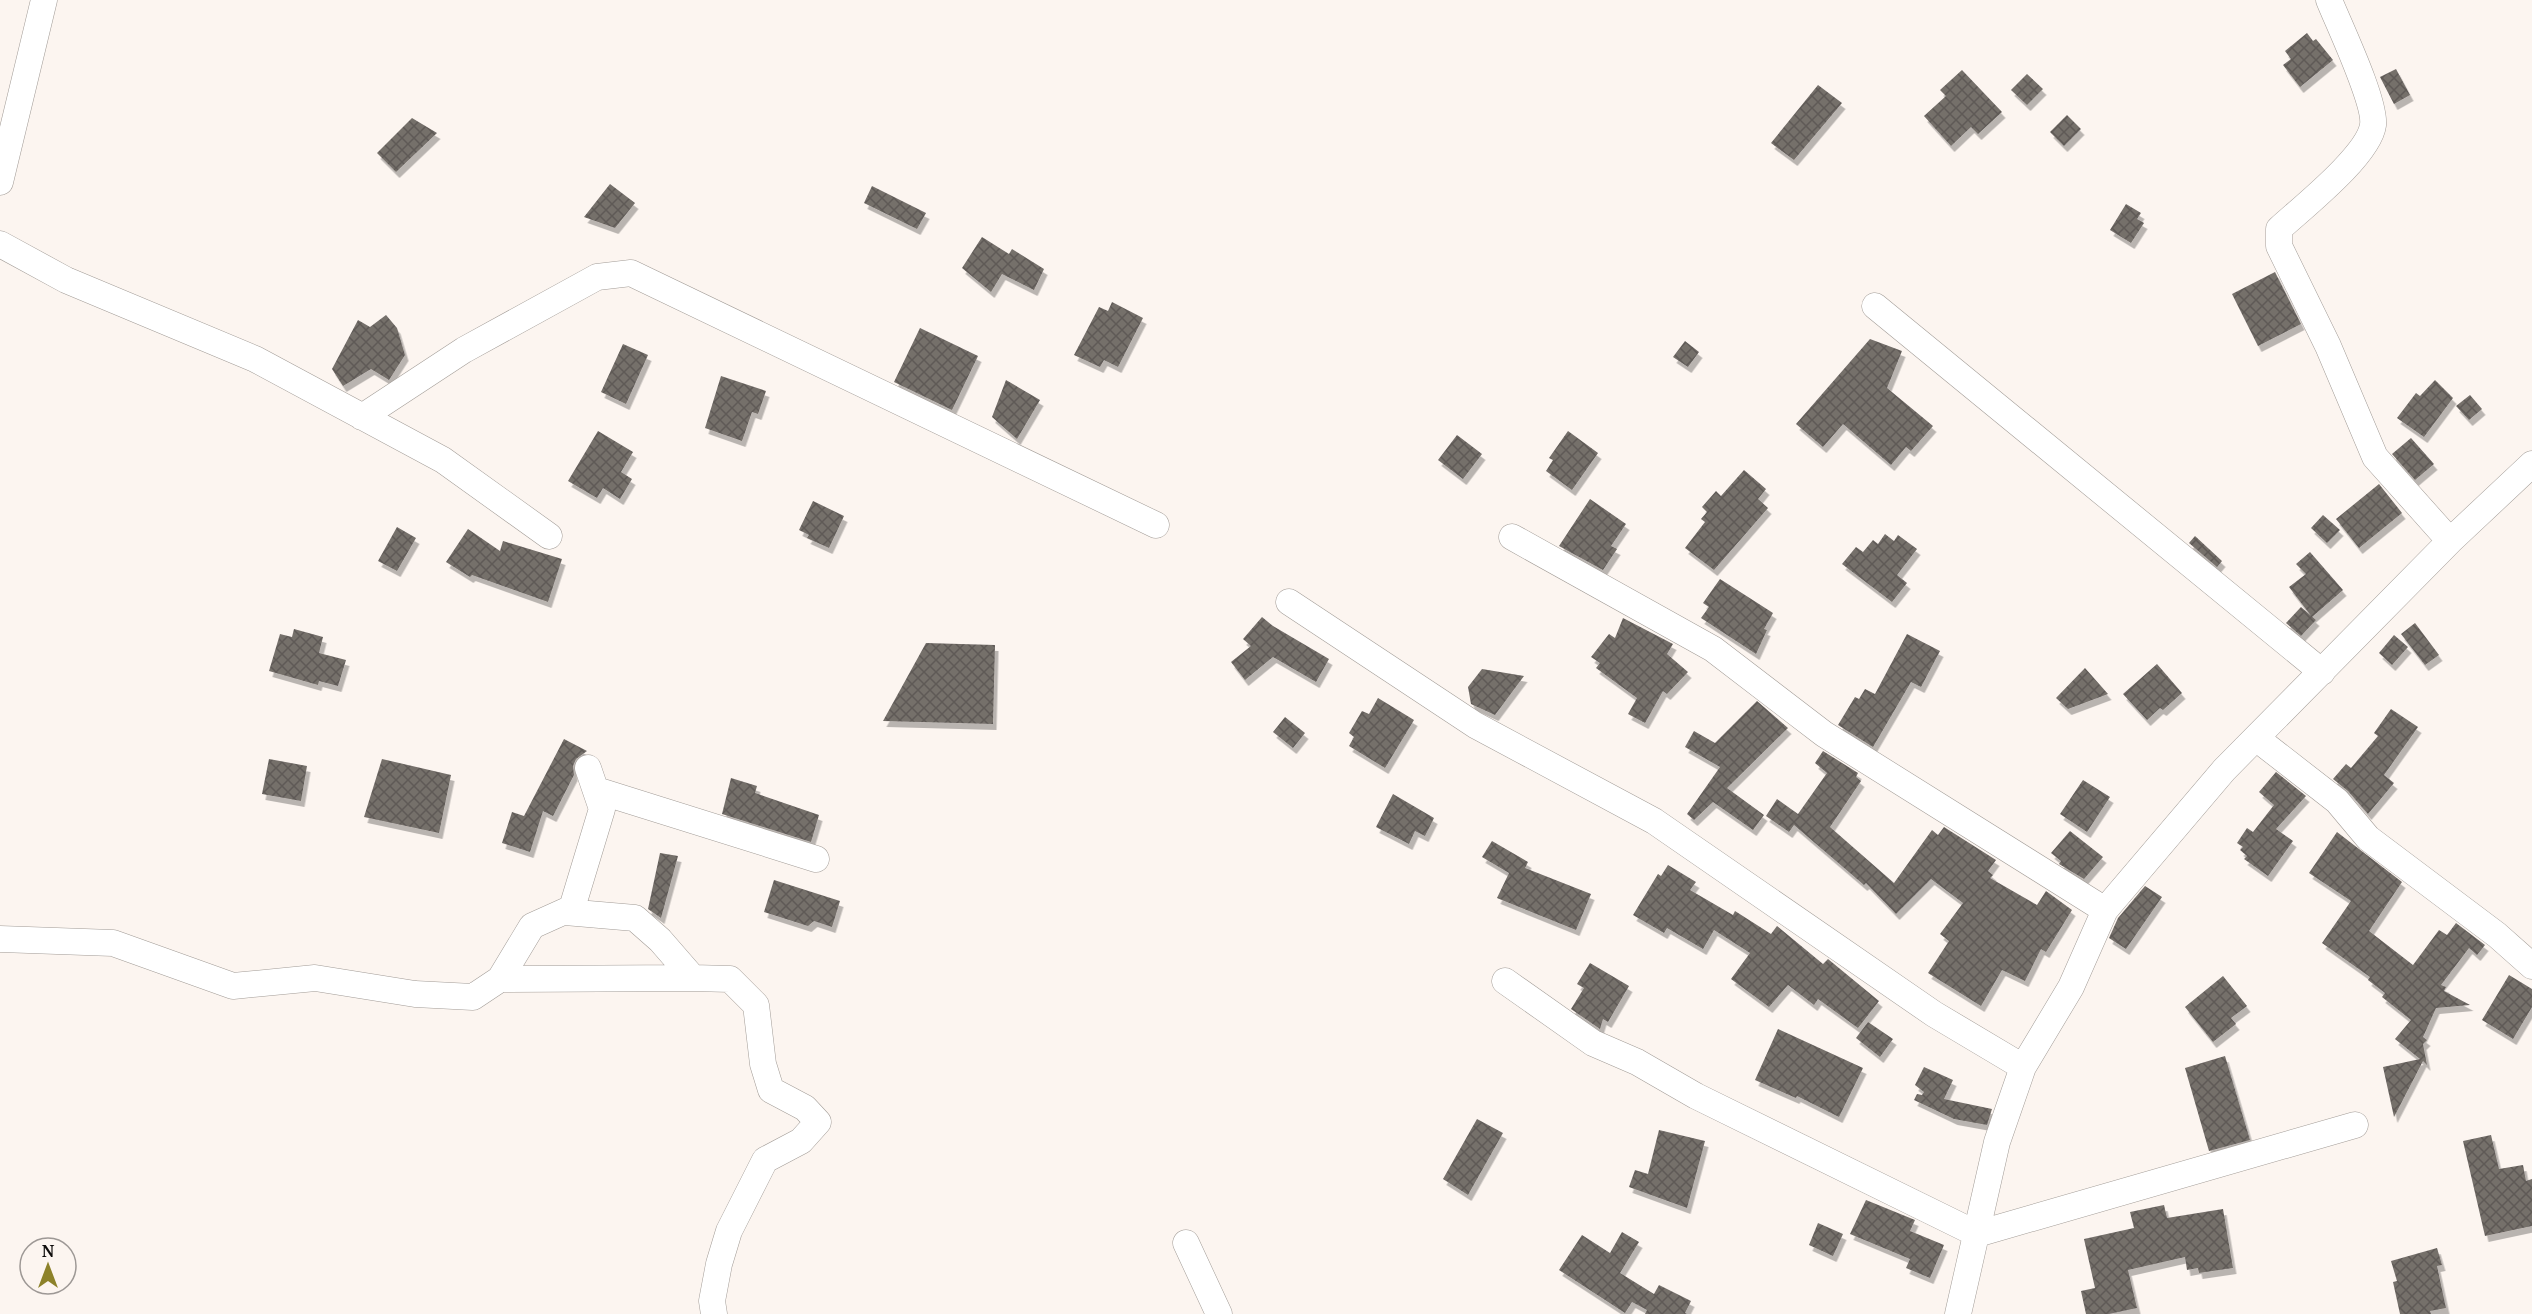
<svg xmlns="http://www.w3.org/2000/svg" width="2532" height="1314" font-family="'Noto Serif',serif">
<defs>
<pattern id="building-cross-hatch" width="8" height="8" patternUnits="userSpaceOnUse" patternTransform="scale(1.5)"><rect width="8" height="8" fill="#756f6b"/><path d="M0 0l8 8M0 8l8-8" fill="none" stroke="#5e5a56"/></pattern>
<filter id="shadow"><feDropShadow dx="3.5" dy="6" stdDeviation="0" flood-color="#0004"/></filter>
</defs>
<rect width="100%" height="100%" fill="#fcf5f0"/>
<path fill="url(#building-cross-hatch)" filter="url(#shadow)" d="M2307 33 2313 41 2316 39 2333 60 2300 87 2283 65 2291 59 2285 51Z
M2396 69 2410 95 2394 104 2380 77Z
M1962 70 2002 112 1978 134 1971 127 1951 146 1924 116 1946 96 1940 90Z
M2027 74 2043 89 2027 105 2011 90Z
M1818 85 1842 103 1794 160 1771 143Z
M2067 115 2081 129 2064 146 2050 132Z
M412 118 437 133 396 172 377 153Z
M610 184 635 203 615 228 584 217Z
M872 186 926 213 917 229 864 203Z
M2126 204 2141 213 2137 219 2144 223 2131 243 2110 230Z
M982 237 1009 254 1012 249 1044 269 1034 290 1002 274 991 292 962 268Z
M2275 272 2301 324 2258 346 2232 294Z
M1112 302 1143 318 1118 367 1104 360 1100 367 1074 355 1099 307 1108 311Z
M386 315 397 328 405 355 389 380 371 369 343 386 332 369 358 320 370 327Z
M920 328 978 356 952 410 894 382Z
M1870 339 1902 351 1887 388 1933 426 1911 451 1906 447 1891 465 1843 424 1823 447 1796 424Z
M1685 341 1699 352 1688 367 1673 357Z
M623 344 648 355 626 404 601 392Z
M721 376 766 391 758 414 752 412 742 441 705 428Z
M1006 380 1040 400 1017 439 992 417Z
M2435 380 2453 398 2424 437 2397 418 2416 393 2420 396Z
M2470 395 2482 409 2469 420 2456 406Z
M598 431 633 452 621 472 632 479 620 499 603 488 597 498 568 481Z
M1568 431 1598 453 1572 490 1546 471 1553 460 1549 458Z
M1457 435 1482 454 1463 479 1438 460Z
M2411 438 2434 464 2415 480 2392 454Z
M1744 470 1766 489 1758 499 1768 508 1714 570 1685 548 1705 522 1701 519 1707 512 1702 507 1716 491 1721 496Z
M2379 484 2402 513 2359 548 2336 519Z
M1590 499 1626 524 1611 546 1617 549 1603 570 1559 546Z
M813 501 844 516 829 548 807 538 809 535 799 530Z
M2323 515 2340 530 2327 543 2311 528Z
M397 527 416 538 397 571 378 561Z
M468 529 500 551 503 541 562 559 548 602 472 575 470 577 446 562Z
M1885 534 1894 541 1898 535 1917 549 1897 575 1907 583 1892 602 1842 564 1856 547 1863 552 1873 540 1878 544Z
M2195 536 2222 561 2217 567 2189 543Z
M2310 552 2343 590 2312 617 2289 587 2306 574 2296 564Z
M1720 579 1773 613 1764 629 1767 630 1756 654 1701 618 1709 607 1703 603Z
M2301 607 2316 620 2301 636 2286 623Z
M1262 617 1273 626 1329 659 1316 682 1273 657 1245 680 1231 662 1251 646 1243 639Z
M1623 618 1673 644 1667 654 1688 672 1667 694 1663 691 1645 723 1628 714 1637 698 1596 668 1600 663 1591 657 1609 634 1615 638Z
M2415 623 2439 655 2425 665 2401 634Z
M294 629 323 637 319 653 346 660 338 686 319 681 318 685 269 671 280 634 292 637Z
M1907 634 1940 651 1921 687 1911 682 1873 747 1838 725 1855 697 1859 699 1865 689 1875 694Z
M2394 635 2408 647 2392 665 2379 653Z
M926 643 995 645 993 724 883 721Z
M2157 664 2182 693 2163 710 2160 708 2147 720 2123 694Z
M2085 668 2108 694 2068 709 2056 698Z
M1482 669 1524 676 1495 715 1471 704 1468 687Z
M1378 698 1414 720 1385 768 1349 746 1354 737 1349 733 1362 711 1369 714Z
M1757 701 1788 728 1727 788 1764 815 1753 830 1713 802 1694 820 1687 814 1720 767 1685 747 1694 731 1715 743Z
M2391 709 2418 727 2384 775 2394 783 2368 814 2348 791 2333 779 2346 764 2351 768 2378 736 2374 733Z
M1285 717 1305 733 1293 748 1273 732Z
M564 739 587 751 576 759 573 766 574 775 553 816 543 811 530 852 502 843 512 812 524 816Z
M1823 751 1858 773 1856 777 1861 781 1830 827 1894 883 1932 830 1938 835 1944 827 1996 860 1988 871 1993 875 1990 878 2037 905 2046 891 2072 910 2046 952 2041 949 2025 981 2002 970 1981 1006 1928 973 1949 941 1940 934 1963 903 1931 879 1896 914 1866 883 1864 885 1794 825 1789 832 1766 816 1777 799 1798 814 1827 773 1815 763Z
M269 759 307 766 301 801 262 794Z
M382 759 451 775 439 833 364 817Z
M2276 772 2306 796 2276 829 2293 841 2268 876 2244 859 2247 856 2240 850 2243 847 2237 843 2247 828 2253 832 2274 805 2259 792Z
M731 778 757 786 755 793 819 815 811 842 722 814Z
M2083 780 2110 797 2087 832 2060 814Z
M1393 794 1434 818 1425 836 1415 831 1409 844 1376 827Z
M2070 831 2103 857 2084 879 2059 864 2061 861 2051 853Z
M2337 832 2402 882 2369 931 2413 965 2439 930 2447 935 2456 923 2485 945 2477 955 2469 948 2441 985 2446 987 2444 991 2470 1005 2436 1008 2423 1037 2427 1040 2423 1044 2427 1065 2423 1061 2394 1117 2383 1067 2420 1059 2395 1039 2411 1020 2382 997 2385 993 2368 980 2370 977 2322 943 2351 901 2309 873Z
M1492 841 1528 862 1525 868 1591 894 1576 930 1497 898 1509 873 1482 857Z
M660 853 678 856 661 918 648 909Z
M1668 865 1696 882 1690 890 1733 915 1735 911 1771 934 1777 926 1823 964 1828 959 1879 1001 1858 1028 1818 999 1814 1005 1788 985 1769 1007 1731 979 1750 953 1714 930 1703 949 1667 928 1664 933 1633 915 1658 874 1661 876Z
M774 880 840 901 832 927 814 921 808 926 764 912Z
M2145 886 2162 897 2126 949 2109 938 2118 918Z
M1590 963 1629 986 1608 1022 1603 1019 1600 1029 1571 1009 1584 988 1577 984Z
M2509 975 2532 989V1007L2513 1039 2482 1020Z
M2223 976 2247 1006 2231 1018 2236 1024 2213 1042 2185 1007Z
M1868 1022 1893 1039 1880 1057 1856 1038Z
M1778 1029 1863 1068 1839 1117 1797 1096 1796 1098 1755 1080Z
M2225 1056 2250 1140 2209 1151 2185 1068Z
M1924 1067 1953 1080 1944 1099 1992 1109 1987 1125 1954 1119 1914 1100 1917 1094 1922 1095 1924 1092 1915 1085Z
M1477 1119 1503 1133 1468 1195 1443 1179Z
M1659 1130 1705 1141 1687 1208 1629 1187 1635 1170 1648 1174Z
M2491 1135 2499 1169 2523 1165 2526 1181 2532 1179V1226L2485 1236 2463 1141Z
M1866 1200 1915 1220 1910 1231 1944 1245 1930 1278 1906 1268 1910 1259 1850 1234Z
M2164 1205 2167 1218 2223 1209 2233 1268 2199 1273 2198 1268 2187 1270 2185 1257 2128 1270 2137 1308 2109 1314H2086L2081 1291 2095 1288 2084 1239 2134 1228 2130 1212Z
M1818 1223 1843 1234 1833 1256 1809 1245Z
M1622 1232 1639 1242 1620 1273 1654 1294 1659 1285 1691 1301 1685 1313 1687 1314H1645L1647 1310 1632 1302 1625 1313 1559 1270 1582 1235 1610 1253Z
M2437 1248 2442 1265 2437 1266 2446 1308 2430 1311 2431 1314H2400L2393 1282 2397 1281 2391 1261Z"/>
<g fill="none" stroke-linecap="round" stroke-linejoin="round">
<defs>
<path id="minor" d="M2329 0C2339 25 2376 102 2373 125 2369 155 2303 207 2279 229V246L2328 346 2375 457 2450 541
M0 182 44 0
M0 244 66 280 255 359 443 460 549 536
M1875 306 2322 672
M362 417 464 350 597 277 631 273 1156 525
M1512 537 1713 649 1824 734 2105 910
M1289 602 1475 725 1654 821 1934 1014 2023 1067
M2256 738 2337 801 2368 838 2497 935 2532 966
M596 790 816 859
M0 939 113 943 233 986 315 978 415 994 473 997 500 979 532 926 572 908 602 809 588 768
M693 978 730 979 756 1005 763 1064 771 1090 805 1108 818 1122 801 1141 765 1160 729 1231 719 1264 712 1301 714 1314
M500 979 693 978 660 940 635 918 565 912
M1505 981 1593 1043 1637 1062 1696 1096 1977 1234 2355 1125
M1186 1243 1219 1314
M1958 1314 1997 1142 2023 1067 2071 987 2105 910 2224 770 2450 541 2532 464"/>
</defs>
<use href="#minor" stroke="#a29c97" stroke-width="27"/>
<use href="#minor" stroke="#fff" stroke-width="26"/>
</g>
<g transform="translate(48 1266)"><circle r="28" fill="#fcf5f0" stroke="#9d9895" stroke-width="1.5"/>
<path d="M0-4.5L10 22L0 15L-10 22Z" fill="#8d822a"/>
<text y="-9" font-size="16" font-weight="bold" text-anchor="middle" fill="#0f0d0c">N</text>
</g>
</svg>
